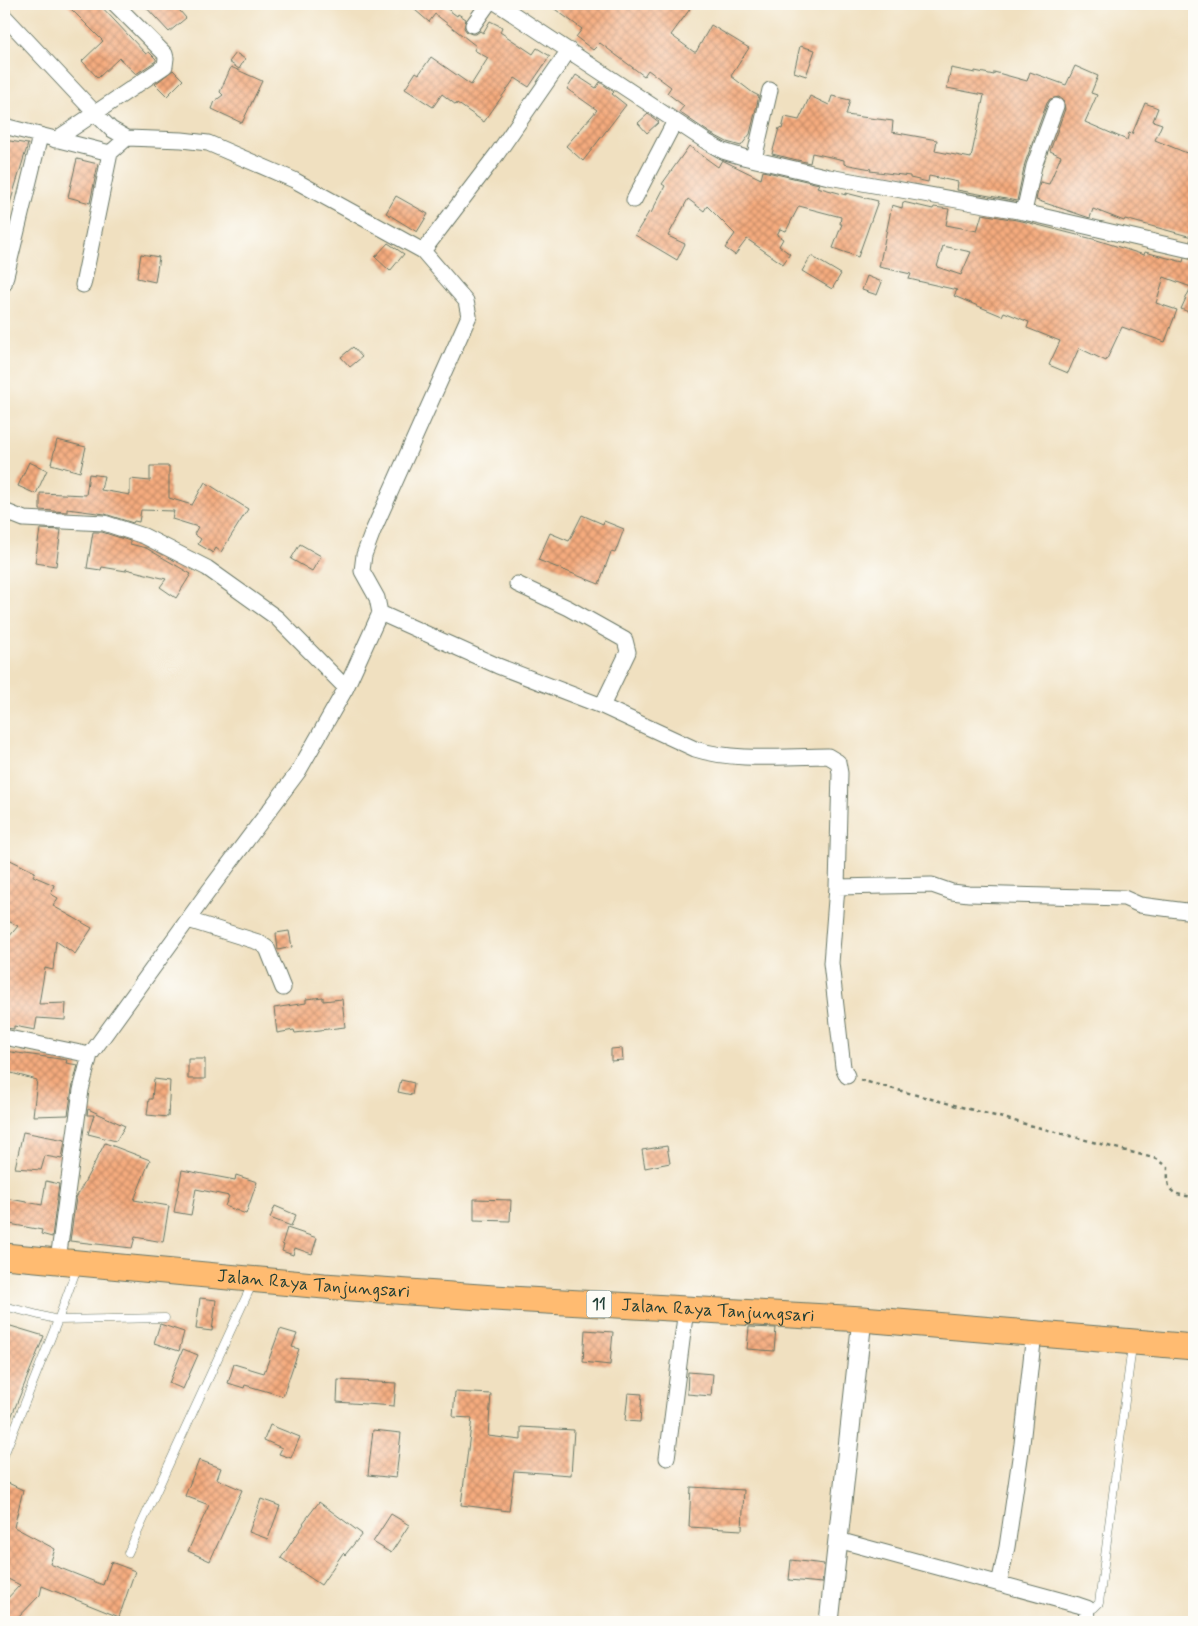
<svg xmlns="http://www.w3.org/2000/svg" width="1198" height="1626" font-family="Mynerve,sans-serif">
<defs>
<pattern id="building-cross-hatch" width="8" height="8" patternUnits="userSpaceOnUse" patternTransform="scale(1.25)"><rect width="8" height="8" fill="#f5ab7e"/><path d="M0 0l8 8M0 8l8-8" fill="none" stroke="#c68c68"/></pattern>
</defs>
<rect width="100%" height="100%" fill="#fdfcf7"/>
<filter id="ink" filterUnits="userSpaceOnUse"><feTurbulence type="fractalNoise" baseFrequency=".02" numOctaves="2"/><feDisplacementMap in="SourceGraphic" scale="10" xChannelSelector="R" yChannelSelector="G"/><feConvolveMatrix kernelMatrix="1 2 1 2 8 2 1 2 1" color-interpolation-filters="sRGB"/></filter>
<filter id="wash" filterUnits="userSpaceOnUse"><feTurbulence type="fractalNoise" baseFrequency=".0096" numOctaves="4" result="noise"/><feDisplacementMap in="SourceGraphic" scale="20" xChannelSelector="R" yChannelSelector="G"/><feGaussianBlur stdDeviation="1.12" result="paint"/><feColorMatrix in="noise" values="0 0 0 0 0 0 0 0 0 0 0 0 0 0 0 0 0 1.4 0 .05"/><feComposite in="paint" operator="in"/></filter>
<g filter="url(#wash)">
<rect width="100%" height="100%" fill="#f0e0c0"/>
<g id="blocks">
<path fill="url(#building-cross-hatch)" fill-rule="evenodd" d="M66 4H99L146 54 149 52 156 59V61L136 74 119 58 98 78 82 61 103 41Z
M143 4H174L186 18 169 32Z
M420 4H443L442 5 457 16 458 14 466 19 464 28 467 32 472 34H476L480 31 483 33 490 21 502 27 500 32 533 54 537 48 550 56 529 87 515 78 484 122 457 103 456 105 442 94 433 107 405 89 416 72 419 74 431 57 471 85 488 58 474 50 476 46 435 14 429 22 415 10Z
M548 4H683L690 9 671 35 694 52H696L711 25 749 48 731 76 753 93 759 96 750 134 741 146 727 142 710 133 679 112 684 106 667 93 671 87 648 70 644 76 600 43 593 50 576 37 582 29Z
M800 46 815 50 806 76 794 72Z
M236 53 245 59 239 69 229 62Z
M1075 66 1098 76 1091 93 1097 95 1085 122 1127 140 1129 133 1132 134 1145 103 1158 108 1153 121 1162 124 1155 140 1194 156V241H1190L1192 237 1125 219 1124 221 1093 209 1090 218 1036 200 1040 182 1049 184 1061 156 1050 151 1065 109 1063 100 1059 97 1050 99 1047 103 1025 163 1017 201 957 190 958 182 929 176 928 182 910 178V176L870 171 871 169 844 164V160L812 153 810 163 772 154 779 128 782 129 785 117 799 120 810 96 829 105 832 96 850 100 846 115 893 121 892 132 937 140 935 151 971 158 984 95 947 88 951 68 975 73V71L994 75V72L1027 81 1030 72 1066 85Z
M231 67 262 81 242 123 212 109 215 101 223 95 220 92Z
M173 70 183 80 167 96 155 84Z
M576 75 596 88 600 82 614 92 612 94 626 105 583 161 566 146 597 110 567 89Z
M648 114 659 122 647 133 638 123Z
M4 140 28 144 7 213H4Z
M689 146 718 167 722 160 761 179 763 171 819 184 817 187 846 195V193L878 201 858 257 833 248 842 224H840L841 217 799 206 786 231 780 229 777 235 783 239 779 246 790 254 783 264 747 239 735 255 725 248 735 234 707 206 704 211 688 199 668 236 685 244 677 260 635 235 649 212 651 213 665 186 662 184Z
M77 159 98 164 90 203 68 197Z
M396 196 428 214 417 232 386 213Z
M903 202 933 209 934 207 949 209 946 225 977 231 982 214 1022 221 1097 240 1144 255 1145 252 1183 262 1184 258 1194 260V314L1181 309 1191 287 1164 277 1156 303 1177 310 1165 342 1122 327 1106 361 1079 348 1068 373 1049 365 1060 341 1027 328 1029 322 1004 312 1002 316 954 296 957 290 909 279 911 274 879 267 892 205 902 208ZM943 246 971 252 961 275 937 267Z
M388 243 404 254 390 271 375 257Z
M141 254 159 257 155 282 137 278Z
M811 256 841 274 832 289 802 271Z
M867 276 882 282 877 295 862 290Z
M353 347 362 357 350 367 341 357Z
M57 440 86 447 80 472 51 464Z
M29 462 47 470 36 494 18 486Z
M150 466H169V498L192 505 205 482 248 509 221 552 216 548 213 553 198 544 201 539 194 534 198 527 172 519 174 511 141 510 139 522 134 521 133 523 105 514 67 509V512L40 510V493L86 495 89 474 104 476 101 490 130 495V479L150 481Z
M582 515 603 524 604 521 624 529 615 553 611 552 599 584 538 560 550 533 569 541Z
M40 529 61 530 56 566 35 563Z
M93 532H102L130 541V544L146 548 191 574 176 598 160 587 166 579 126 569V571L102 567 101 570 87 568Z
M300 544 321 556 312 571 291 559Z
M4 857 35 872 33 876 54 885 51 894 58 898 53 906 92 928 75 954 56 941 53 970 45 968 39 1004 66 1003 65 1020 37 1018 35 1030 14 1026V1029L4 1028V943L18 926 4 919Z
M289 931 292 947 278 950 276 933Z
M323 997V1001L342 999 345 1027 295 1033 294 1030 277 1033 274 1008 306 1003V999Z
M622 1048 623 1060 611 1061V1049Z
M4 1051 67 1060 66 1063 78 1065 72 1089 68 1115 33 1116 37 1080 4 1071Z
M188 1059H205V1079H188Z
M154 1079 170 1081 168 1117 147 1115 149 1099H152Z
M401 1080 414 1083 412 1095 398 1092Z
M88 1109 125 1126 116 1141 88 1134 94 1115H87Z
M23 1132 65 1140 62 1159 45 1156 41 1170 15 1168Z
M105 1143 150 1160 134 1200 169 1206 163 1242 135 1237 132 1248 70 1241 76 1198Z
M667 1146 670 1163 645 1168 642 1150Z
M182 1170 235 1180 236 1175 257 1182 246 1214 225 1206 229 1196 196 1189 191 1215 174 1212Z
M46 1181 59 1184 52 1237 41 1234 42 1230 4 1223 5 1198 42 1205Z
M474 1199 511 1200 510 1221 474 1220Z
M275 1206 296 1215 291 1226 270 1218Z
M287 1228 317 1238 312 1254 295 1248 293 1255 282 1251 284 1245 282 1244Z
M200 1298 216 1300 212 1331 196 1329Z
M4 1324 44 1336 4 1435Z
M160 1324 184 1332 179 1351 154 1343Z
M749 1327 776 1328 774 1351 747 1349Z
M280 1329 297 1334 292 1347 299 1349 283 1396 245 1385 244 1388 228 1383 234 1364 264 1373Z
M585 1330 613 1332 610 1365 583 1362Z
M183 1349 198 1355 183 1389 169 1383Z
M688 1372 713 1374 711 1396 687 1394Z
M338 1380 396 1383 394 1406 337 1402Z
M455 1392 491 1394 488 1436 521 1440V1427L574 1430 571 1475 514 1471 509 1511 461 1505 472 1418 453 1417Z
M628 1393 642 1394 640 1422 625 1421Z
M270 1425 300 1437 291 1458 279 1454 282 1448 264 1440Z
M373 1430 401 1433 396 1478 368 1475Z
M199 1460 221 1468 217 1479 242 1490 210 1561 188 1551 209 1505 185 1496Z
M4 1481 23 1490 14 1527 55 1549 50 1564 103 1585 111 1562 135 1571 119 1617 42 1586 40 1595 14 1622H4V1602L20 1585 4 1577Z
M691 1487 744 1490 742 1530 689 1527Z
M261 1499 280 1506 268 1539 249 1532Z
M319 1502 362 1534 345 1555 343 1553 321 1585 281 1558 304 1524 303 1523Z
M391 1514 409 1525 391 1553 373 1542Z
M791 1560 824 1564 822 1583 789 1580Z"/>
</g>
</g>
<g filter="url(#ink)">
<use href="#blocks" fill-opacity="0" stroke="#687665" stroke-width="1"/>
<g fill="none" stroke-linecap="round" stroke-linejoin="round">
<defs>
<path id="service" d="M4 1306 58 1320 165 1318
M4 1455 58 1320 78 1265
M128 1553 253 1282
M1087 1608H1094L1099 1603 1132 1346"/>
<path id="minor" d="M498 4 707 142 723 151 743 157 829 177 1024 212 1194 251
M4 16 94 112 111 129 127 138
M473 25 488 4
M4 126 110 153 127 138 182 140 208 143 294 180 423 251
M55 140 165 66 166 58 165 54 115 4
M754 159 770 90
M634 200 675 121
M1024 212 1034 166 1056 106
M4 284 40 136
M83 285 110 153
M4 511 24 519 104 523 144 536 207 568 277 618 346 688
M517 584 568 608 625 640 628 652 602 706
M380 613 498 666 602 706 695 749C735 762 786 756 828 756L838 762 840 773 837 887 831 963 843 1067 847 1076
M837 887 932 885 952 892 969 894 1124 898 1140 905 1194 912
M188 920 258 942 267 948 283 988
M4 1037 90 1055
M58 1260 81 1090 90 1055 205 896 298 772 346 688 380 613 377 598 362 571 364 555 373 531 469 316 466 301 423 251 497 154 569 50
M667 1458 686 1309
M838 1540 1078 1605 1087 1608 1086 1622
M999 1584 1007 1547 1022 1444 1034 1333"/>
<path id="tertiary" d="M829 1622 862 1319"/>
<g id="trunk">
<path id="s1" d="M4 1256 324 1286 494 1298 862 1319 1194 1347"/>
</g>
</defs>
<use href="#service" stroke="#687665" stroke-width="9"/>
<use href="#minor" stroke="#687665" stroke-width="17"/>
<use href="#tertiary" stroke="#687665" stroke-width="21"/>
<use href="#trunk" stroke="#687665" stroke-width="27"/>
<path stroke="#687665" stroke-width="2.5" stroke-dasharray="4 4" stroke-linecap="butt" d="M860 1080 1157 1159 1168 1167C1167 1192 1169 1194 1194 1197"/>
<use href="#service" stroke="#fff" stroke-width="8"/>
<use href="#minor" stroke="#fff" stroke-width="15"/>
<use href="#tertiary" stroke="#fff" stroke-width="19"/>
<use href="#trunk" stroke="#ffbb71" stroke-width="25"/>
</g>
</g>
<g text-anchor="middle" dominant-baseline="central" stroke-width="5" stroke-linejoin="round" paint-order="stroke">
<rect fill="#fdfcf7" stroke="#62766e" stroke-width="1" x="586.5" y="1290.5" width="25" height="27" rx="4"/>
<g font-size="16" font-weight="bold" fill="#1f3d34">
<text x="599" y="1304">11</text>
</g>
<g font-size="18" fill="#1f3d34" stroke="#fdfcf7">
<text stroke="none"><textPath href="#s1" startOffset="311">Jalan Raya Tanjungsari</textPath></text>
<text stroke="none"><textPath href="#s1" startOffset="716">Jalan Raya Tanjungsari</textPath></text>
</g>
</g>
<rect width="1198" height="1626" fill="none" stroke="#fdfcf7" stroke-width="20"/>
</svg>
